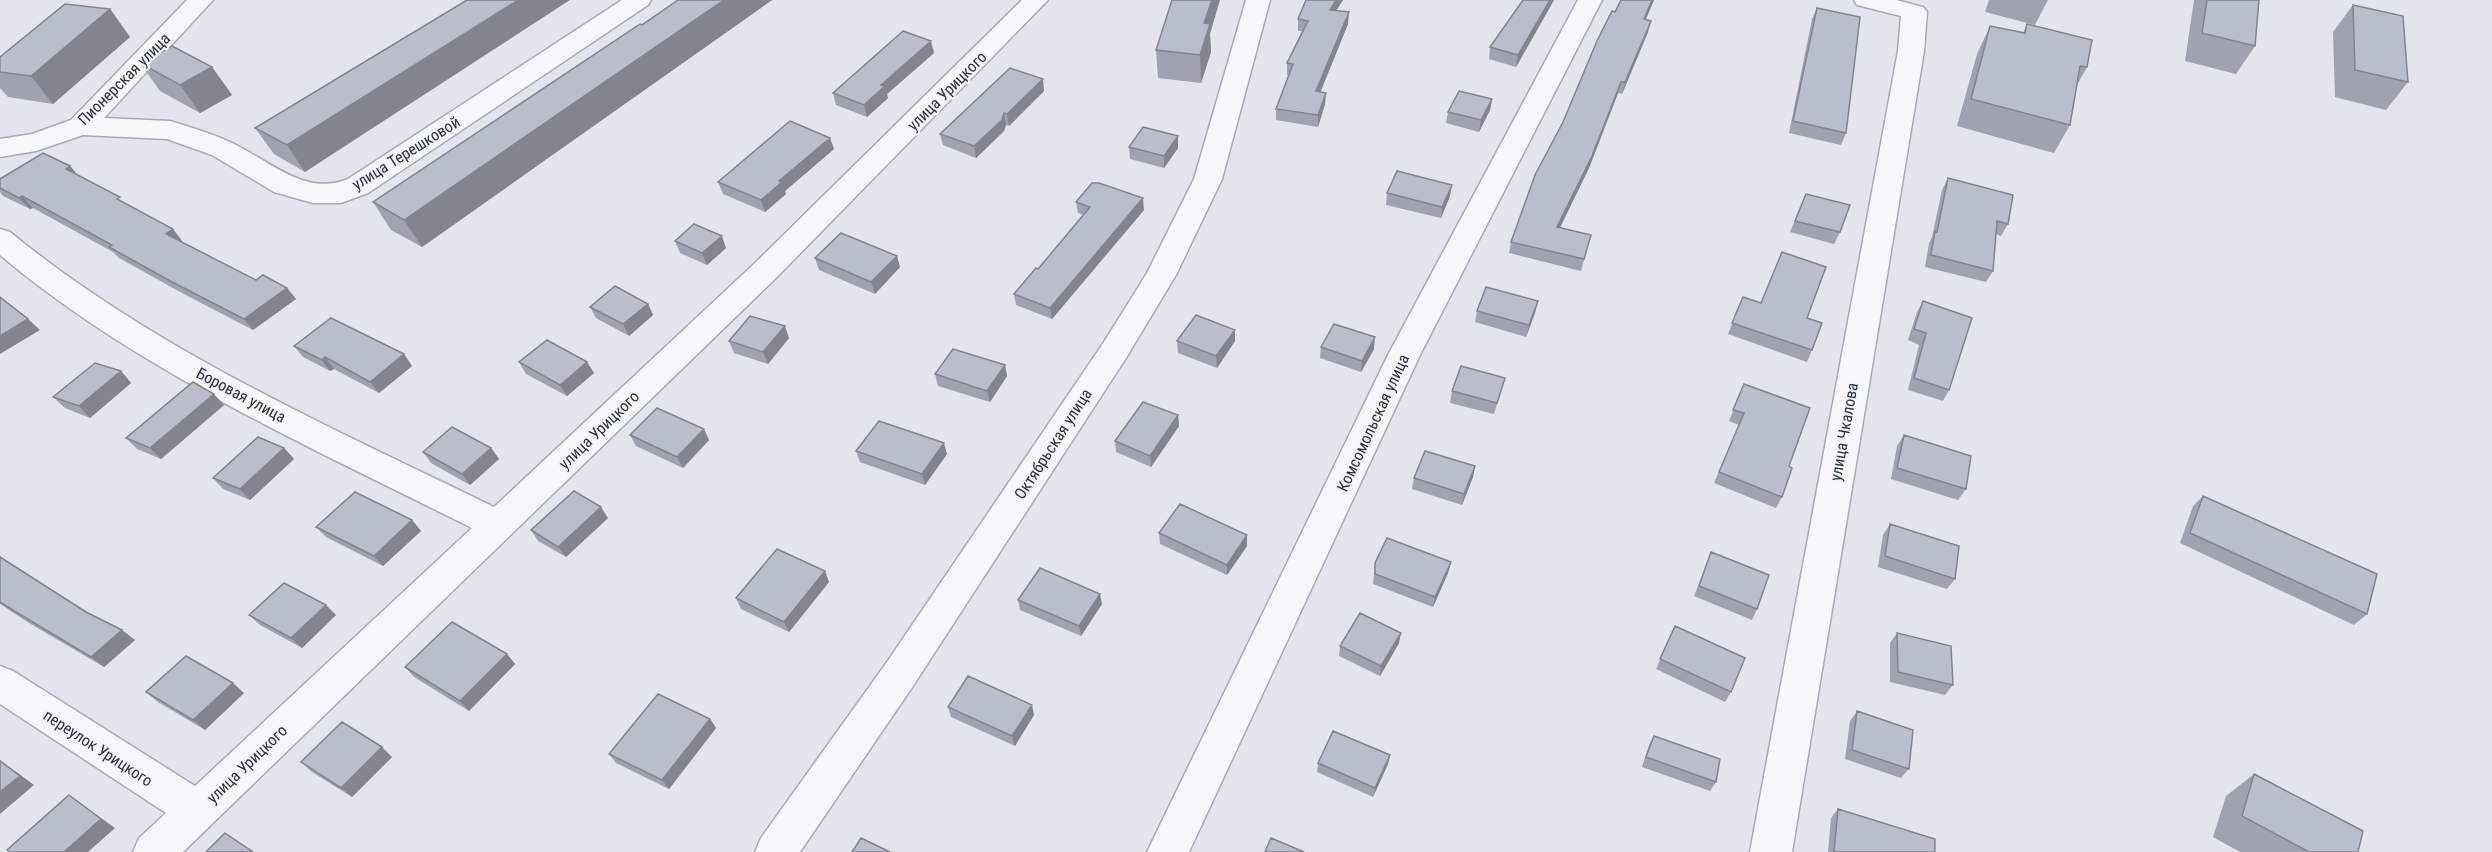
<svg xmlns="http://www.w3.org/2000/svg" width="2492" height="852" font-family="'Roboto Condensed',sans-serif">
<rect width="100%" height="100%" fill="#e2e5ec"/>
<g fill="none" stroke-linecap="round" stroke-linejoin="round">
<defs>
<path id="street" d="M187 0H213L104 118 170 121C190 127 213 134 232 143 269 160 305 197 348 179L622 0H651L648 5 368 193 341 203H313L274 192 212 155 167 139 83 135 36 151 0 157V139L32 134 71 120Z
M1022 0H1048L777 277 183 852H133L139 838 166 813 0 704V666L13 671 195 786 472 528C314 449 135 369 0 255V229L10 232C154 350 328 426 494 507L755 263Z
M1246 0H1270L1222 179 1176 275 1126 358 913 686 800 852H755L761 838 887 662 1104 342 1147 273 1194 179Z
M1578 0H1602L1420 355 1189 852H1147L1388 355Z
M1854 0H1896L1923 7 1927 12 1924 51 1792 852H1750L1898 51 1901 16 1857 5Z"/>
</defs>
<use href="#street" stroke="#a6abb7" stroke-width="3"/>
<use href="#street" fill="#f6f7fa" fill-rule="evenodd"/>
</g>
<path fill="#9fa3af" d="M467 0 305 172 274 154 255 128Z
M678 0H772L422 247 391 230 373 202Z
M1343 0 1336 11 1348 24 1320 92 1326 93 1325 104 1318 127 1276 120V109L1289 75H1287V63L1302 31H1298V19Z
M1523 0H1554L1516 67 1489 59 1490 47Z
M1654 0 1645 20 1648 32 1622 94 1618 93 1589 168 1560 228 1591 235 1581 271 1509 253 1511 242 1563 122Z
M1989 0H2048L2035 25 1985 12Z
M2194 0H2259L2255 46 2236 74 2185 61Z
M2353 5 2408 82 2386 110 2335 97 2333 32Z
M1817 8 1846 133 1841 145 1789 133 1812 19Z
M110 9 130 37 53 104 8 97 0 88V57Z
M2027 24 2087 67 2077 85 2070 125 2054 153 1957 126 1977 54 1990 26 2023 33Z
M1210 34 1211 52 1201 83 1158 78 1156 50Z
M934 53 887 94 888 98 867 117 836 105 833 93Z
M140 63 212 67 232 95 200 113 160 91Z
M1044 91 1009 126 1006 125 1004 131 976 158 943 145 940 134Z
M1492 99 1490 110 1479 132 1446 123 1448 112Z
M1178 136V148L1164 168 1130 159 1129 147Z
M834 149 785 191 786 194 765 212 723 194 718 182Z
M70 166 77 174 124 203 173 229 182 241 181 242 256 280 287 288 296 299 253 330 182 293 119 258 113 252 33 208 30 209 3 196 0 192V179Z
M1948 178 2008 224 2001 236 1996 234 1993 271 1986 282 1925 267 1929 243 1932 237 1942 190Z
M1387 193 1450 196 1441 218 1386 205Z
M1806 194 1840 232 1834 244 1790 232Z
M1076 202 1144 210 1052 319 1016 305 1014 294 1038 269 1083 215 1078 213Z
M675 241 726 248 707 265 680 253Z
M815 258 900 267 875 294 819 270Z
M1743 297 1812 350 1807 362 1728 334Z
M1923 301 1949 390 1943 401 1908 390 1919 345 1908 340 1917 312Z
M648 304 653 315 629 336 596 318 590 307Z
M1477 311 1535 313 1526 337 1475 322Z
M789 338 768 364 734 353 729 341Z
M1177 341H1235L1217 368 1178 353Z
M294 346 404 354 412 366 379 393 334 369 330 371 303 357Z
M1321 347 1374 349 1361 372 1320 358Z
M519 362H587L594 373 567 396 526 374Z
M1005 365 1007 376 990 402 938 386 935 374Z
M121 371 131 383 90 418 65 408 53 397Z
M1505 378 1502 389 1494 414 1450 403 1452 391Z
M1744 384 1789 466 1782 497 1776 508 1714 483 1739 425 1729 421Z
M224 405 161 459 137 449 126 438Z
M1178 415 1179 426 1151 467 1116 452 1115 441Z
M630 435 709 440 683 468 636 446Z
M1904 435 1966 489 1958 500 1891 479 1897 446Z
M284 448 294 459 250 500 223 489 213 478Z
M491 448 499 459 470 485 431 463 423 452Z
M856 451 947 454 925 485 860 462Z
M1475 466 1473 477 1462 505 1412 489 1414 478Z
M2203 496 2367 614 2354 625 2180 543 2193 506Z
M608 518 566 557 538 541 531 530Z
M412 520 421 531 383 566 326 537 316 527Z
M1890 524 1955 579 1947 589 1878 567 1883 535Z
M1159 533 1247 546 1227 575 1160 544Z
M1711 552 1757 609 1752 620 1694 596Z
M0 557 86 612 135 640 104 667 29 623 0 604Z
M1451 562 1448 573 1433 607 1373 584 1375 563Z
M829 582 789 632 741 609 736 598Z
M1018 600 1102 604 1081 636 1020 610Z
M249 615H336L302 648 260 625Z
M1675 626 1731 692 1725 702 1656 669Z
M1897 633 1953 685 1945 695 1890 682V643Z
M1399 643 1380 676 1339 656 1340 646Z
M507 654 515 664 469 711 414 677 405 667Z
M146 692 244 693 205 730 158 702Z
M948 707 1034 715 1015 746 951 717Z
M1857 711 1909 769 1901 778 1845 759 1850 721Z
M710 719 716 728 669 789 616 763 609 754Z
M1654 736 1716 782 1710 791 1642 767 1649 745Z
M1390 755 1388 764 1373 797 1317 772 1318 763Z
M392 757 352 797 312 772 301 762Z
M2254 774 2358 852H2240L2213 837 2226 796Z
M1838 809 1935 852H1828L1831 818Z"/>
<path fill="#82858e" d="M518 0H570L305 172 287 145Z
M724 0H772L422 247 404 220Z
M1212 0H1220L1210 34 1211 52 1201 83 1200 55 1204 23Z
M1336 0H1343L1329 21 1330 10Z
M1550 0H1554L1516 67 1518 55Z
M1652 0H1654L1641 31 1644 19Z
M110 9 130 37 53 104 31 76Z
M1349 12 1348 24 1316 103V91Z
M1651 21 1648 32 1622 94 1625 82Z
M931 41 934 53 887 94 888 98 867 117 864 105 881 85Z
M212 67 232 95 200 113 180 85Z
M1043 79 1044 91 1009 126 1007 114Z
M1621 82 1618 93 1589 168 1554 239 1557 227Z
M1326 93 1325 104 1318 127V115Z
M1492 99 1490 110 1479 132 1481 120Z
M1004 113 1006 125 1004 131 976 158 974 146Z
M1178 136V148L1164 168V156Z
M830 138 834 149 785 191 786 194 765 212 761 200 779 181Z
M70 166 80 178 66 169Z
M1452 185 1450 196 1441 218 1442 207Z
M22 196 33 208 30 209 19 198Z
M1143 198 1144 210 1052 319 1050 308Z
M173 229 182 241 175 245 166 234Z
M722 236 726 248 707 265 702 253Z
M897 256 900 267 875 294 871 282Z
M287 288 296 299 253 330 244 319Z
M1538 301 1535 313 1526 337 1529 325Z
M648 304 653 315 629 336 623 324Z
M28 319 40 330 0 354V336Z
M785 326 789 338 768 364 763 352Z
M1235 330V341L1217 368 1216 356Z
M1375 337 1374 349 1361 372 1362 361Z
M404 354 412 366 379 393 370 382Z
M325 357 334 369 330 371 322 360Z
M587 362 594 373 567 396 560 385Z
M1005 365 1007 376 990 402 987 391Z
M121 371 131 383 90 418 79 406Z
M214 394 224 405 161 459 150 448Z
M1178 415 1179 426 1151 467 1150 456Z
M704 429 709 440 683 468 677 457Z
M944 443 947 454 925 485 922 474Z
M284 448 294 459 250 500 240 489Z
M491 448 499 459 470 485 462 474Z
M1475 466 1473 477 1462 505 1464 494Z
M601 507 608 518 566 557 558 547Z
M412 520 421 531 383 566 374 556Z
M1247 535V546L1227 575V565Z
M1451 562 1448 573 1433 607 1435 597Z
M825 571 829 582 789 632 784 622Z
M1100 594 1102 604 1081 636 1079 626Z
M326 605 336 615 302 648 291 638Z
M122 630 135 640 104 667 91 657Z
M1401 633 1399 643 1380 676 1381 666Z
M507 654 515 664 469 711 460 701Z
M233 683 244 693 205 730 193 720Z
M1032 705 1034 715 1015 746 1012 736Z
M710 719 716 728 669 789 662 780Z
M382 747 392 757 352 797 341 788Z
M1390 755 1388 764 1373 797 1375 788Z
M0 760 34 785 0 814Z
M69 795 115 828 88 852H64Z"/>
<path fill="#b9becb" stroke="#82858e" stroke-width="1.5" d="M467 0H518L287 145 255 128Z
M678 0H724L404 220 373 202 640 24 642 25Z
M1172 0H1212L1204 23 1210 24 1200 55 1156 50Z
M1306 0H1336L1330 10 1349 12 1316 91 1326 93 1318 115 1276 109 1293 64 1287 63 1308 21 1298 19Z
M1523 0H1550L1518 55 1490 47Z
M1621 0H1652L1644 19 1651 21 1625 82H1621L1592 156 1557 227 1591 235 1584 259 1511 242 1535 175 1563 122 1597 41 1612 11 1615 12Z
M2207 0H2259L2255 46 2202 33Z
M65 4 110 9 31 76 0 72V57Z
M2353 5 2403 16 2408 82 2355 70Z
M1817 8 1860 17 1846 133 1793 121Z
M2027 24 2092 40 2087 67 2080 66 2070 125 1971 99 1990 26 2025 33Z
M903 31 931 41 881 85 885 86 864 105 833 93Z
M172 46 212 67 180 85 140 63Z
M1010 68 1043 79 1007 114 1004 113 1002 120 974 146 940 134Z
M1459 91 1492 99 1481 120 1448 112Z
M790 121 830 138 779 181 782 182 761 200 718 182Z
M1143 127 1178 136 1164 156 1129 147Z
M43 153 70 166 66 169 120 197 117 199 173 229 166 234 256 280 263 275 287 288 244 319 172 282 109 247 112 245 22 196 19 198 0 188V179Z
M1397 171 1452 185 1442 207 1387 193Z
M1948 178 2013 195 2008 224 1997 221 1993 271 1931 255 1935 231 1937 232Z
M1092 183H1099L1143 198 1050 308 1014 294 1036 268 1038 269 1090 207 1076 202Z
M1806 194 1850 205 1840 232 1795 221Z
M694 224 722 236 702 253 675 241Z
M841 233 897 256 871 282 815 258Z
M1782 252 1826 267 1807 318 1822 323 1812 350 1732 323 1743 297 1761 303Z
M615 286 648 304 623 324 590 307Z
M1486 287 1538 301 1529 325 1477 311Z
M0 297 28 319 0 336Z
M1923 301 1972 318 1949 390 1914 378 1926 333 1914 329Z
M1196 315 1235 330 1216 356 1177 341Z
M750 316 785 326 763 352 729 341Z
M331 318 404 354 370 382 325 357 322 360 294 346Z
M1334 324 1375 337 1362 361 1321 347Z
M547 340 587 362 560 385 519 362Z
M953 349 1005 365 987 391 935 374Z
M95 363 121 371 79 406 53 397Z
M1461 366 1505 378 1497 403 1452 391Z
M193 382 214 394 150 448 126 438Z
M1744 384 1810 408 1789 466 1792 468 1782 497 1719 472 1744 413 1733 410Z
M1143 402 1178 415 1150 456 1115 441Z
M657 408 704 429 677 457 630 435Z
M879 421 944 443 922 474 856 451Z
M452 427 491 448 462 474 423 452Z
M1904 435 1971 456 1966 489 1897 468Z
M258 437 284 448 240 489 213 478Z
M1425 451 1475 466 1464 494 1414 478Z
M574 491 601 507 558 547 531 530Z
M355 492 412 520 374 556 316 527Z
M2203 496 2377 574 2367 614 2190 533Z
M1180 504 1247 535 1227 565 1159 533Z
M1890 524 1959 546 1955 579 1885 556Z
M1387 538 1451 562 1435 597 1375 574V563Z
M777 549 825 571 784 622 736 598Z
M1711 552 1769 575 1757 609 1699 586Z
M0 557 86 612 122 630 91 657 16 612 0 602Z
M1040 568 1100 594 1079 626 1018 600Z
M284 583 326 605 291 638 249 615Z
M1360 613 1401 633 1381 666 1340 646Z
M452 622 507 654 460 701 405 667Z
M1675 626 1745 658 1731 692 1660 659Z
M1897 633 1951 646 1953 685 1898 672Z
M186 656 233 683 193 720 146 692Z
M968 676 1032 705 1012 736 948 707Z
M658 694 710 719 662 780 609 754Z
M1857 711 1913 730 1909 769 1852 750Z
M342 722 382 747 341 788 301 762Z
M1333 731 1390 755 1375 788 1318 763Z
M1654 736 1720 759 1716 782 1646 757Z
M0 761 20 776 0 792Z
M2254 774 2363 831 2358 852H2309L2242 816Z
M69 795 101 819 64 852H10L7 850Z
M1838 809 1935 839V852H1834Z
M225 833 253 852H206Z
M861 838 890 852H852Z
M1271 838 1304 852H1265Z"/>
<g text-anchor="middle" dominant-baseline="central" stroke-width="4.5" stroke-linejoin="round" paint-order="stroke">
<g font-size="16" fill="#283046" stroke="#f3f5f9">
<text transform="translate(124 79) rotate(-45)">Пионерская улица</text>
<text transform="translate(947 91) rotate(-45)">улица Урицкого</text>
<text transform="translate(406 153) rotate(-32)">улица Терешковой</text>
<text transform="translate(241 395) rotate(28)">Боровая улица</text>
<text transform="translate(1373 423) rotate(-65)">Комсомольская улица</text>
<text transform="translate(599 430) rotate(-44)">улица Урицкого</text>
<text transform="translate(1844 432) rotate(-80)">улица Чкалова</text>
<text transform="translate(1053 444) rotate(-57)">Октябрьская улица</text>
<text transform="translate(98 748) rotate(33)">переулок Урицкого</text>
<text transform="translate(247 764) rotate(-44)">улица Урицкого</text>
</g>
</g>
</svg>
